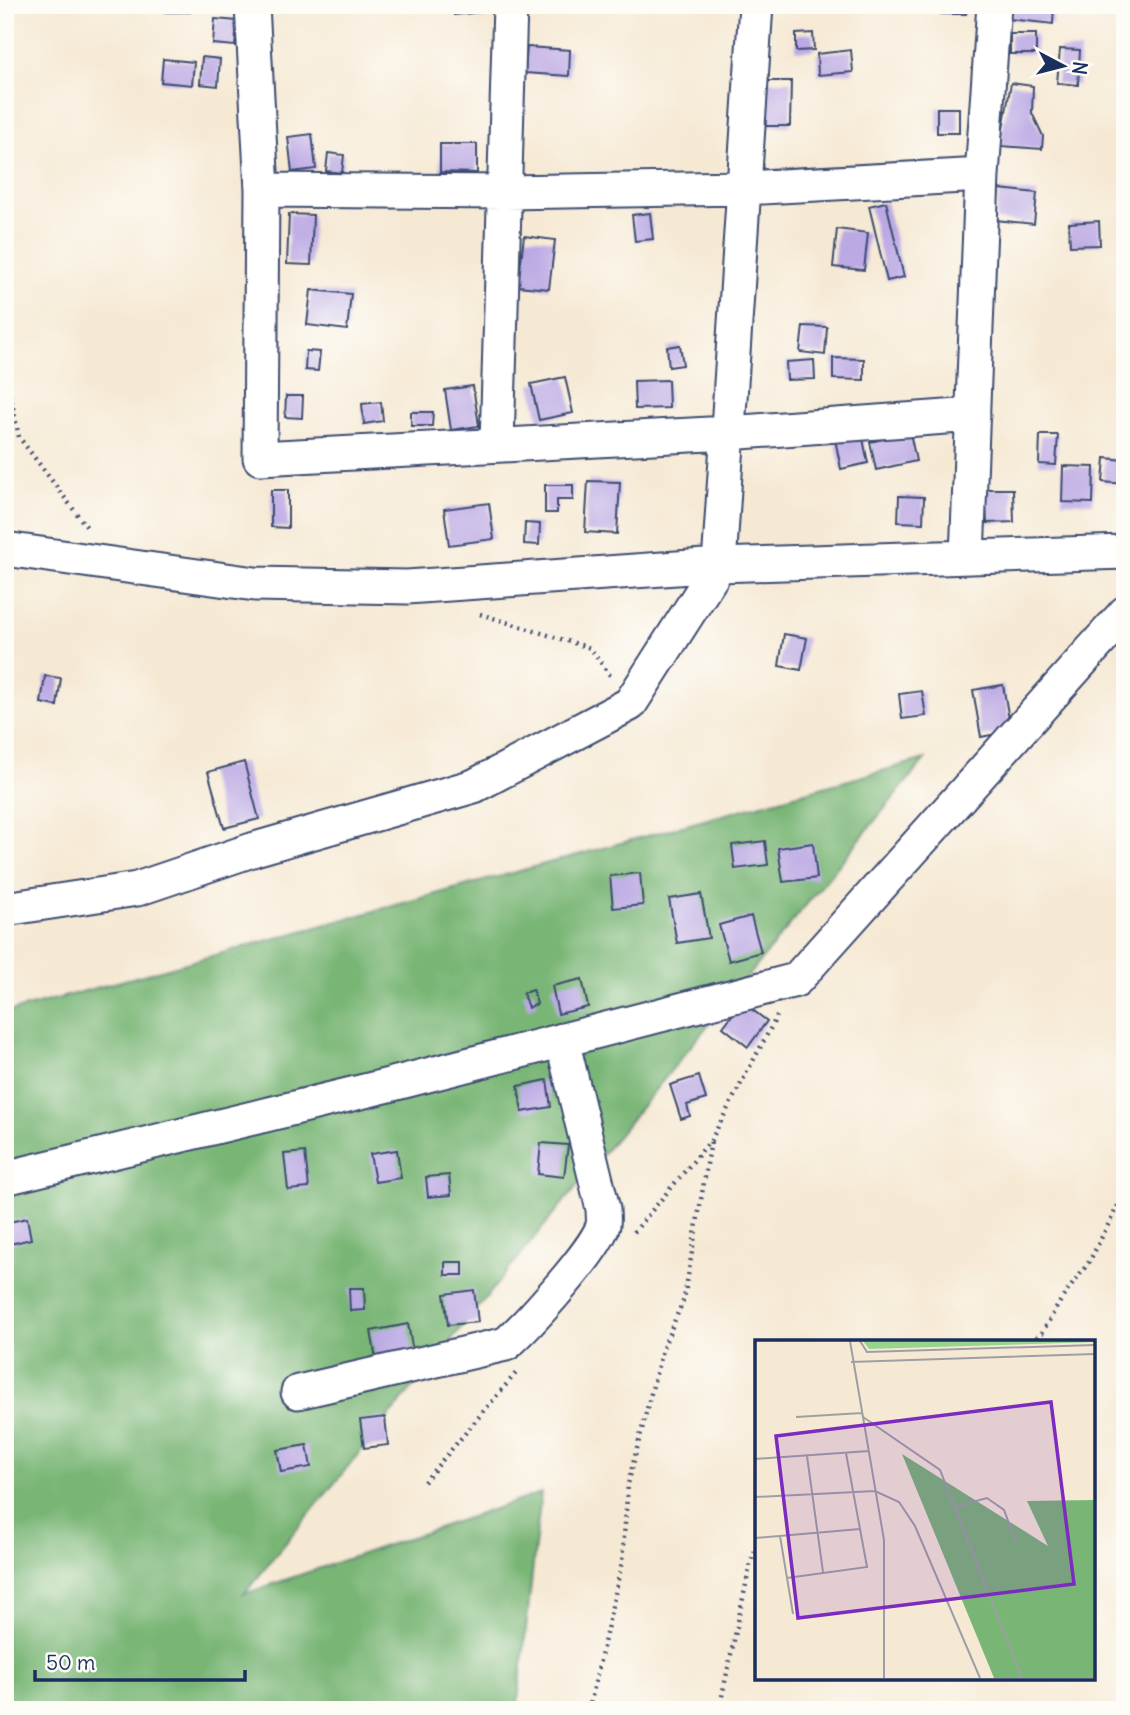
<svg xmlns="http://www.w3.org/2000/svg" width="1130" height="1715" font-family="Delius,sans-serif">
<rect width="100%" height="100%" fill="#fdfcf7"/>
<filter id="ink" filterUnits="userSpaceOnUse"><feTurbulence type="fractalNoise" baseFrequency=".0143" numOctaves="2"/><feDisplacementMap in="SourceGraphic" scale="14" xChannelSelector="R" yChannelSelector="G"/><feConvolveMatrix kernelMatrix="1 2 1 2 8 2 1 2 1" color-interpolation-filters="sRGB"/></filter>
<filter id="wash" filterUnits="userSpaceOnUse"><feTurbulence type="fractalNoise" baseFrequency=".00686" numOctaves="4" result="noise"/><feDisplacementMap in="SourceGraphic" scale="28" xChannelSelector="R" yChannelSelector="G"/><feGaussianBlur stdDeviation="1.57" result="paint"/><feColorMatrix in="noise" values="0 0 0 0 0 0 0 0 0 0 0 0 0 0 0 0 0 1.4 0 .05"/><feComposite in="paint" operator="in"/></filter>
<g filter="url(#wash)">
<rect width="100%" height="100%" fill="#f6e9d4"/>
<path fill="#79b676" stroke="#4a726a" stroke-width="2" d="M925 759 244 1594 541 1493 517 1710H5V1013Z"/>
<g id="blocks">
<path fill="#bba9e4" d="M165 5H190V12H165Z
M453 5H481V12L454 15Z
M941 5H967L966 14H941Z
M1010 5H1054L1053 24 1009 19Z
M215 19 237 21 235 46 213 44Z
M813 33 814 50 796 51V34Z
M1010 34H1036V54H1010Z
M527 47 570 50 569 76 525 73Z
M1060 49 1080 50 1078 85 1057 83Z
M851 50 853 72 818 75 817 54Z
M202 57 220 59 218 86 200 84Z
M163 59 194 62 192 85 161 82Z
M766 81H791L790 126H765Z
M1011 83 1033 86 1032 113 1043 136 1042 149 1000 146Z
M937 108H959V133H937Z
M312 134 316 169 292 172 288 137Z
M440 144H477V173L440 172Z
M328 153 344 155 342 173 326 171Z
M999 189 1037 193 1034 224 996 220Z
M886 202 904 277 887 281 869 206Z
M650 213 653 239 635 241 632 215Z
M289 214 313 215 311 265 287 264Z
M1099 221 1100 245 1070 246 1069 223Z
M837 229 868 233 864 270 833 267Z
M524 236 555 240 549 289 518 286Z
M311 290 351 294 347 330 307 325Z
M803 326 827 327 825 355 800 352Z
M680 345 683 365 669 367 667 347Z
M306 351 320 352 318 371 305 370Z
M833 358 864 359V380L833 379Z
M814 360 815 379 787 380 786 362Z
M565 377 573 413 539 420 531 384Z
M668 380 669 408 635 409 634 381Z
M473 386 479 426 451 430 445 390Z
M286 396H303L302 418 285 417Z
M381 402 383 421 364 424 362 404Z
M411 412H433L432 426H411Z
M910 433 916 461 876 470 870 442Z
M862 434 868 463 841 469 835 439Z
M1040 435H1058L1056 465 1039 464Z
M1105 458 1125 460V484L1103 482Z
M1063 466 1094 467 1093 503 1062 502Z
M588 481 620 482 617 534 585 532Z
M545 485H573V500H557V513H545Z
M985 489H1013L1014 522 987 523Z
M271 490H288V528L271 527Z
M899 496 924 497 923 523 898 522Z
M489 503 494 539 449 545 444 509Z
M525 523 540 524 539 545 524 544Z
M784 634 807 638 801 670 779 666Z
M45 676 61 678 57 706 41 703Z
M1003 685 1011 731 981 737 973 690Z
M922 691 926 716 902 719 899 694Z
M244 762 259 819 224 828 208 772Z
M765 841 768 865 735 869 732 845Z
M813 843 817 878 783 882 778 848Z
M640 873 643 905 613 908 610 876Z
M701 894 709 938 677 943 669 899Z
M751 916 761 952 729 961 719 925Z
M582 979 588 1007 558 1014 552 986Z
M533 990 537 1004 528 1008 523 993Z
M742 1002 767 1021 748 1047 723 1027Z
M699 1076 706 1099 687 1105 690 1116 681 1119 670 1085Z
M547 1080 551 1107 522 1112 518 1086Z
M541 1143 568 1145 564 1177 538 1174Z
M397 1150 401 1178 375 1182 370 1154Z
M305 1152 309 1188 288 1190 284 1154Z
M449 1175 451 1195 428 1197 426 1177Z
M27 1218 31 1239 10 1244 5 1223Z
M445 1262H463V1275H445Z
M349 1288H364L365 1310 350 1311Z
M474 1290 478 1322 448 1325 444 1294Z
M408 1324 413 1352 376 1359 371 1331Z
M385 1417 388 1445 364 1448 360 1420Z
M307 1445 311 1467 281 1472 277 1450Z"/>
</g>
</g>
<g filter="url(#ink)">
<use href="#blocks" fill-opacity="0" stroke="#3c4b70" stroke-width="2"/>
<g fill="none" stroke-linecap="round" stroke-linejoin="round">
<defs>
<path id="street" d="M252 5 262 190 260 458 728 433 973 415
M262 190 506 192 743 188 982 175
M497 444 510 5
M5 549 255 584 407 587 719 565 1125 552
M967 557 982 175 994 5
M5 909 137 889 255 849 474 786 630 704 719 565 756 5
M5 1178 385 1086 796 980 1125 613
M298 1392 506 1344C527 1326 597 1249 603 1225 604 1220 603 1214 603 1209L562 1040"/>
</defs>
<use href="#street" stroke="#3c4b70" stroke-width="37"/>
<path stroke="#3c4b70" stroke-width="4.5" stroke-dasharray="2 5" stroke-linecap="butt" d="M5 381 9 388 19 437 89 530
M480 614 590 648 612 678
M634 1232 711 1140 777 1016
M1031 1342 1042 1333 1061 1300 1089 1262 1125 1192
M424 1482 516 1373
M589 1710 622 1562 628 1484 662 1350 684 1299 711 1141
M719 1710 751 1561 757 1545"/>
<use href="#street" stroke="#fff" stroke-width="33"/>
</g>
</g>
<g transform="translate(755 1340)">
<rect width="340" height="340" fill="#f6e9d4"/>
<path d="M108 1H339L340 2 114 9Z" fill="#97d58a"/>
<path d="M147 114 293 206 272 161 339 160V338H239Z" fill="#79b676"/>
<path fill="none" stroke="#9e9fa5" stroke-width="2" d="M95 1 129 200V338M105 1 112 12 340 5M96 22 340 14M41 77 107 73M108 77 185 130 267 338M52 116 68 232M0 119 114 111M0 157 120 151 144 162 160 186 225 338M199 167 232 158 249 170 261 202M25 196 38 274M0 198 105 189M32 238 112 227 91 113"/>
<path fill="#7b2cbf" fill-opacity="0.15" stroke="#7b2cbf" stroke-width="3.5" d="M296 62 319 244 43 278 21 96Z"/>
<rect width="340" height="340" fill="none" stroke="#1b2f5e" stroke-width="3.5"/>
</g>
<rect width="1130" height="1715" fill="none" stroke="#fdfcf7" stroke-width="28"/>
<g transform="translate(1063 66) rotate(97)" stroke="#fdfcf7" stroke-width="5" paint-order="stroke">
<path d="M0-5L12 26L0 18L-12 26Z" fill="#1b2f5e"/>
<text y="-10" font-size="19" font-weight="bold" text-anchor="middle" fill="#1b2f5e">N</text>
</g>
<path d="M35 1670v10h210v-10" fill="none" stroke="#1b2f5e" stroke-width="3.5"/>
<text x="46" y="1670" font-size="21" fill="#1b2f5e" stroke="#fdfcf7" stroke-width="5" paint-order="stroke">50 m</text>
</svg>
